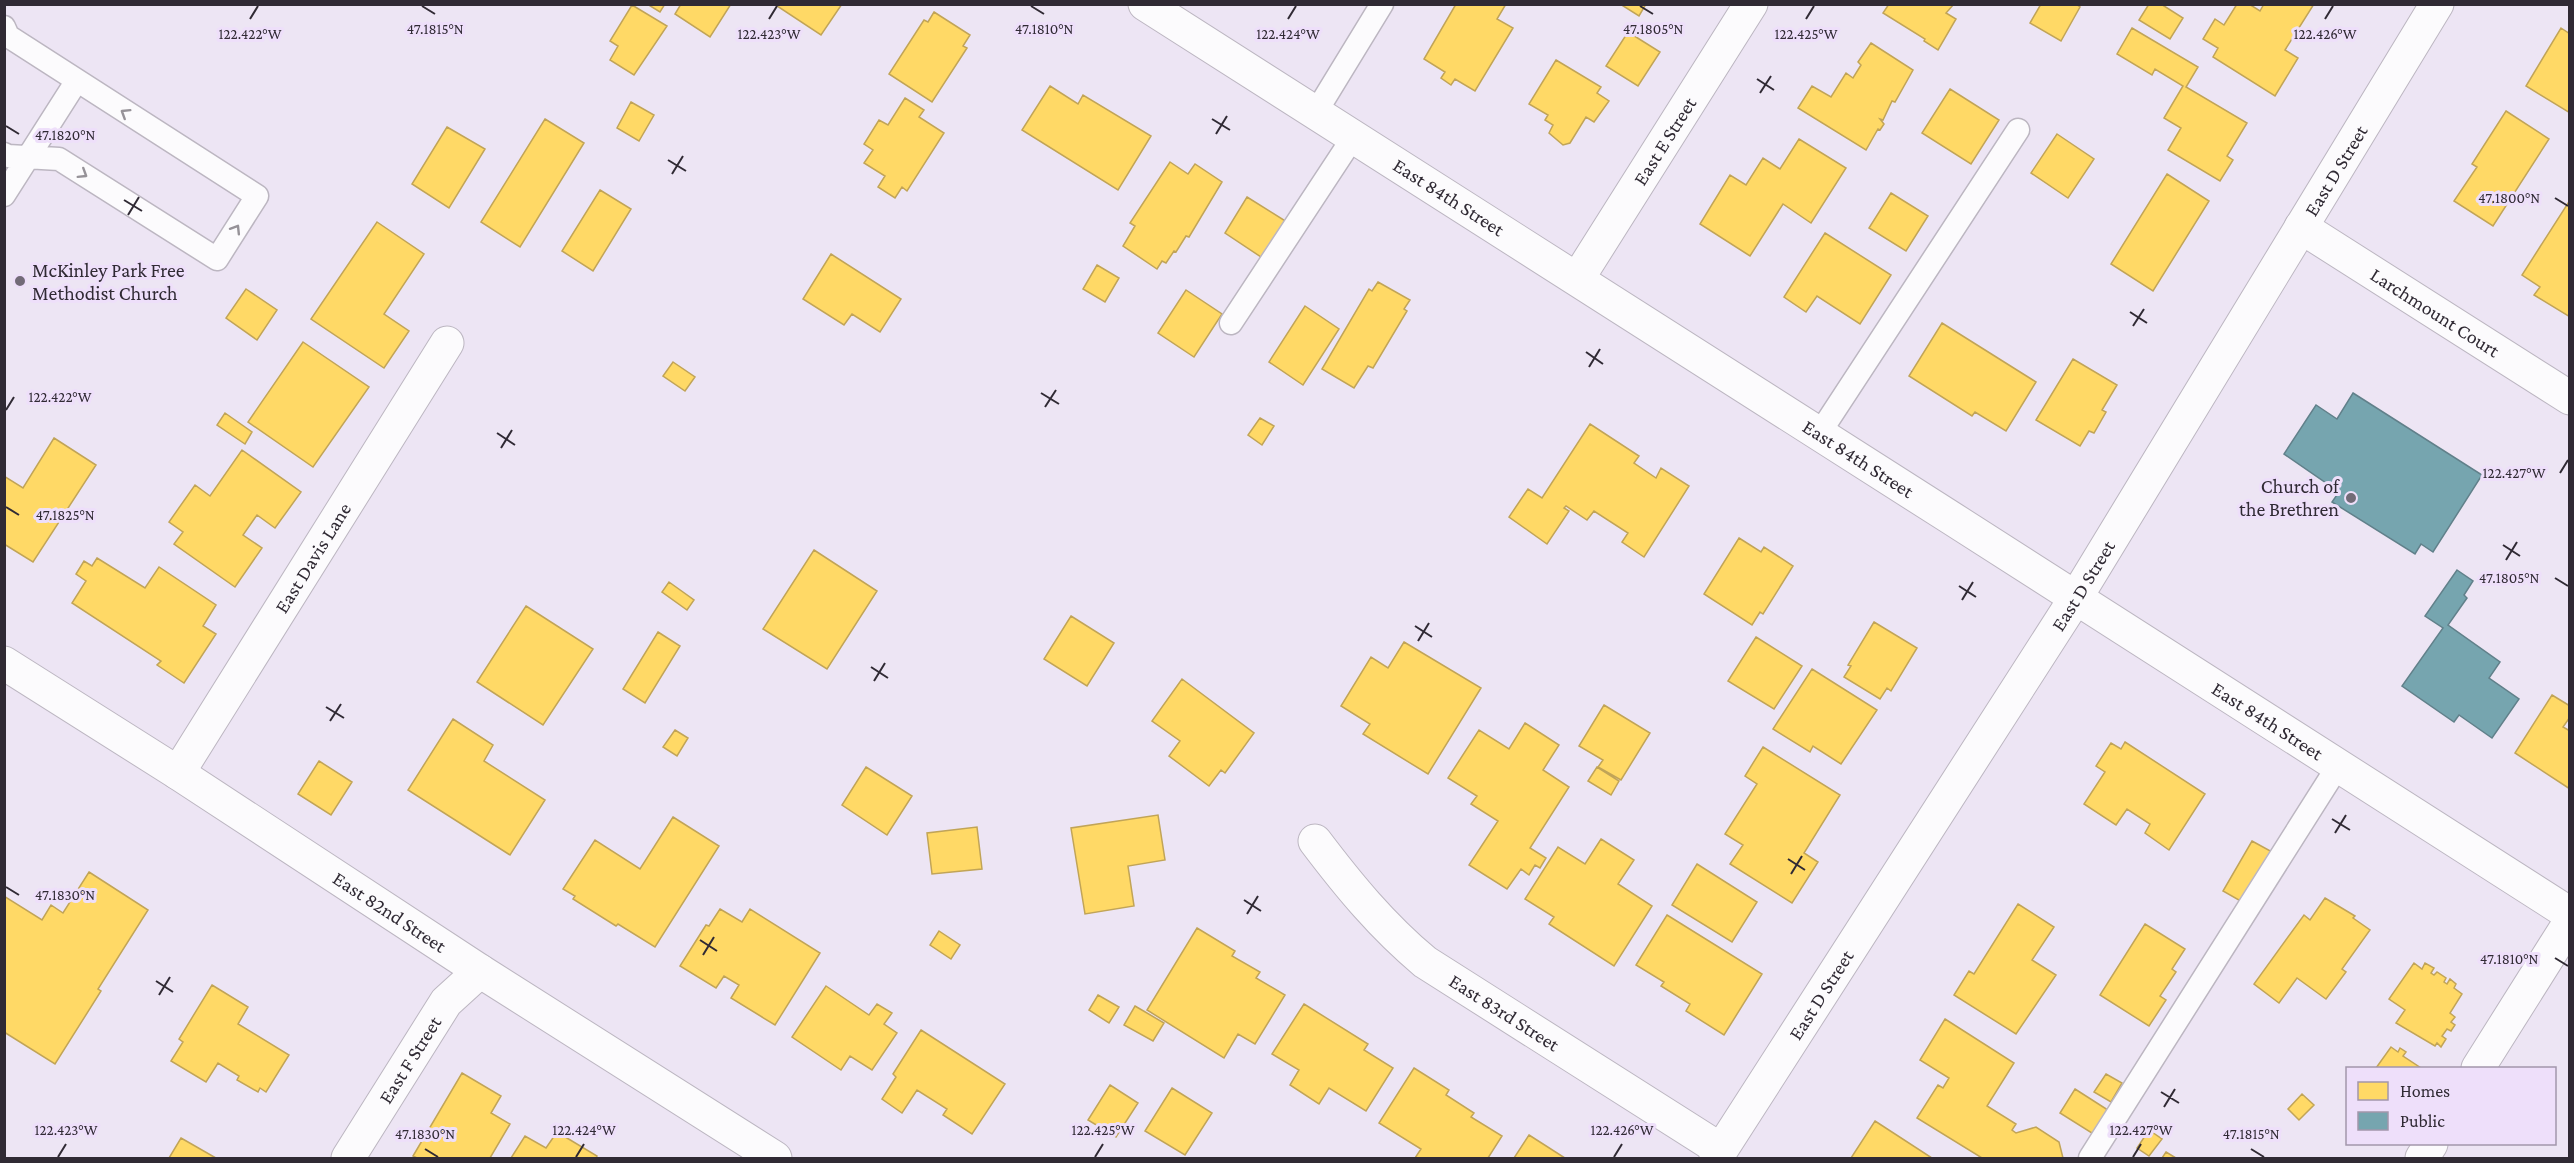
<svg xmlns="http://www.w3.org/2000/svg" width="2574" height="1163" font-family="'Crimson Pro',serif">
<rect width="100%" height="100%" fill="#ede5f4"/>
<path fill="#ffd966" stroke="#c1a457" stroke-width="1.5" d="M647 4H665L660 12Z
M681 4H731L710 37 675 14Z
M774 4H842L821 35Z
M1456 4H1506L1497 19 1513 28 1475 91 1455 79 1451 85 1441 78 1445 72 1424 59Z
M1620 4H1646L1639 16Z
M1889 4H1954L1946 13 1956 19 1938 50 1924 41 1925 39 1883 13Z
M2041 4H2076L2080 7 2061 41 2030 23Z
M2149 4H2161L2183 18 2170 39 2139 20Z
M2237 4H2249L2260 11 2264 4H2314L2285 50 2298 58 2275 96 2213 57 2218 48 2203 39 2215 19 2224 25Z
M632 5 667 26 634 75 610 60 618 46 610 41Z
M934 12 970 35 963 46 967 48 932 102 889 74 924 20 928 22Z
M2132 28 2198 67 2186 87 2247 123 2227 156 2233 160 2220 181 2168 150 2181 128 2164 118 2183 86 2155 69 2152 75 2117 54Z
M2561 28 2570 34V113L2526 86Z
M1628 32 1660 52 1638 86 1606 66Z
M1871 43 1913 70 1895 102 1892 101 1883 120 1880 119 1884 124 1880 130 1878 129 1866 150 1798 108 1812 86 1831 97 1846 73 1853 78 1861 65 1858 62Z
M1556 60 1601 87 1597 93 1609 101 1594 122 1586 117 1570 143 1563 145 1549 133 1553 125 1545 120 1548 115 1529 104Z
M1050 86 1078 104 1083 95 1151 136 1118 190 1022 130Z
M1950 89 1999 120 1971 164 1922 133Z
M905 98 924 110 919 117 944 133 907 191 902 187 895 198 878 187 885 176 864 163 873 150 864 144 879 120 888 125Z
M631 102 654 115 639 141 617 128Z
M2506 111 2549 139 2493 226 2454 201 2477 167 2472 164Z
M545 119 584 143 520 247 481 222Z
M447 127 485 149 449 208 412 184Z
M2057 134 2094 159 2068 198 2031 173Z
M1799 139 1846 168 1811 223 1783 204 1750 256 1700 224 1730 175 1746 185 1763 158 1780 169Z
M1170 162 1188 174 1195 164 1222 182 1189 237 1186 236 1176 252 1174 251 1166 263 1162 261 1157 269 1123 246 1135 226 1130 223Z
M2167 174 2209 201 2153 291 2111 264Z
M600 190 631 209 593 271 562 251Z
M1891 193 1928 216 1906 251 1869 228Z
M1247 197 1287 222 1264 259 1225 233Z
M2570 200V317L2534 295 2540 287 2522 275Z
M377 222 424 254 384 314 409 331 384 368 311 319Z
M1825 233 1891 275 1860 324 1817 296 1806 312 1784 297Z
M831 254 901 299 880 332 852 314 844 325 803 299Z
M1097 265 1119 278 1105 302 1083 289Z
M1378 282 1410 300 1404 309 1407 311 1373 368 1368 366 1354 388 1322 369 1369 289 1372 291Z
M246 289 277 310 257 340 226 318Z
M1186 290 1222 314 1194 357 1158 333Z
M1305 306 1339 329 1303 385 1269 362Z
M1942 323 2036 382 2006 431 1975 412 1972 416 1909 376Z
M303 342 369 387 313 467 248 422Z
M2073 359 2117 385 2102 410 2106 412 2094 433 2089 431 2080 446 2036 420Z
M673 362 695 377 685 391 663 376Z
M225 413 252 432 245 444 217 425Z
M1260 418 1274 426 1262 445 1248 435Z
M1590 424 1639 456 1634 463 1656 478 1661 468 1689 486 1644 557 1622 542 1628 533 1594 511 1587 520 1566 506 1564 508 1569 511 1547 544 1509 517 1528 489 1542 498Z
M54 438 96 465 33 562 4 544V476L23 488Z
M242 450 301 492 275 528 257 515 243 535 262 548 235 587 174 544 183 532 169 522 195 485 210 496Z
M1739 538 1761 552 1764 547 1793 566 1763 614 1760 612 1752 625 1704 594Z
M814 550 877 591 827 669 763 629Z
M97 558 145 588 159 567 216 605 203 626 216 634 184 683 157 665 161 661 72 603 86 581 76 574 84 561 92 566Z
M669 582 694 600 687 610 662 592Z
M526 606 593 649 543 725 477 682Z
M1071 616 1114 643 1087 686 1044 659Z
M1874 622 1917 648 1891 691 1887 688 1880 699 1844 677 1851 666 1848 665Z
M658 632 680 646 645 703 623 689Z
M1756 637 1802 666 1774 709 1728 681Z
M1404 642 1481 688 1428 774 1363 734 1370 724 1341 706 1371 657 1388 668Z
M1812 669 1877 710 1841 764 1813 746 1810 752 1773 729Z
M1182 679 1254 733 1225 773 1221 770 1209 786 1169 756 1180 741 1152 721Z
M2552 695 2570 706V717L2563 727 2570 731V789L2515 753Z
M1604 705 1650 733 1621 780 1598 767 1603 760 1579 746Z
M453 719 493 745 484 761 545 800 510 855 408 790Z
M1525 723 1559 745 1543 770 1569 787 1530 848 1546 858 1540 868 1535 865 1529 875 1521 869 1507 889 1469 865 1498 821 1471 804 1477 796 1448 778 1479 730 1509 749Z
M675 730 688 738 677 756 663 747Z
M2125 742 2205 794 2169 850 2145 833 2150 824 2127 809 2116 825 2084 804 2105 772 2096 766 2111 743 2121 749Z
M1763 747 1840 795 1804 853 1818 862 1792 903 1730 864 1743 845 1725 834 1757 784 1745 776Z
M319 761 352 782 331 815 298 794Z
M866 767 912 796 887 835 842 805Z
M1597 767 1619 781 1611 795 1588 781Z
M1158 815 1165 860 1128 866 1134 906 1085 914 1071 828Z
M673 817 719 846 655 947 618 924 616 926 573 899 575 896 563 889 595 840 640 869Z
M977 827 982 869 932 874 927 833Z
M1601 839 1634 860 1618 884 1652 906 1614 966 1549 924 1554 917 1525 899 1558 847 1585 864Z
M2252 841 2274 853 2244 903 2223 891Z
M1697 864 1757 902 1732 942 1672 905Z
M89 872 148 910 98 989 101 991 55 1064 4 1032V896L42 920 51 905 63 913Z
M2325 898 2355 916 2353 918 2370 930 2342 969 2346 972 2326 999 2297 978 2279 1003 2254 984 2304 915 2310 920Z
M2018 904 2054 927 2032 960 2056 975 2016 1034 1954 995 1969 971 1974 974Z
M720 909 742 922 750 909 820 953 775 1025 731 998 739 985 724 976 716 988 680 966 706 925 709 926Z
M1667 915 1762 974 1724 1035 1686 1011 1690 1004 1661 986 1664 982 1636 965Z
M2145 924 2185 949 2172 969 2176 972 2160 996 2166 1000 2149 1026 2100 995Z
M1197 928 1235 951 1232 956 1260 972 1256 978 1285 995 1255 1044 1238 1034 1224 1058 1147 1010Z
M939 931 960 945 951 959 930 945Z
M2414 963 2422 969 2425 963 2434 968 2431 973 2434 975 2437 972 2446 978 2444 982 2447 984 2450 979 2456 984 2454 988 2462 994 2450 1013 2455 1017 2451 1022 2455 1025 2451 1031 2447 1029 2442 1036 2446 1039 2441 1047 2437 1043 2435 1046 2396 1023 2405 1010 2389 999Z
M212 985 248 1007 238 1024 289 1055 266 1092 260 1088 258 1092 237 1080 239 1076 218 1063 206 1082 171 1061 183 1042 179 1039Z
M826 986 869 1015 877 1004 892 1013 884 1024 897 1033 872 1070 850 1056 841 1070 792 1037Z
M1098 995 1119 1007 1109 1023 1089 1010Z
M1304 1004 1368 1044 1364 1050 1393 1068 1366 1111 1329 1088 1319 1104 1290 1085 1299 1070 1272 1054Z
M1135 1006 1164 1023 1153 1041 1124 1025Z
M1945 1019 2014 1063 1987 1106 2016 1124 2012 1130 2016 1133 2036 1127 2059 1142 2063 1158H1982L1917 1118 1938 1085 1943 1088 1949 1078 1920 1060Z
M921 1030 1005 1084 972 1134 943 1115 947 1109 917 1090 902 1113 882 1099 896 1077 893 1074Z
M2391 1047 2398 1052 2400 1048 2406 1052 2403 1056 2421 1068H2376Z
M1414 1068 1449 1090 1446 1095 1474 1113 1471 1117 1502 1136 1488 1158H1415L1421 1149 1379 1123Z
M462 1073 501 1096 491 1113 510 1124 490 1158H417L413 1156Z
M2106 1074 2122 1083 2111 1102 2094 1092Z
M1110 1085 1138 1103 1116 1137 1088 1120Z
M1172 1088 1212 1113 1185 1155 1145 1131Z
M2075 1089 2111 1112 2095 1135 2060 1113Z
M2302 1094 2314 1105 2299 1120 2288 1109Z
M1875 1121 1932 1158H1851Z
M2149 1130 2162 1139 2149 1156 2137 1148Z
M557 1132 597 1156 596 1158H511L525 1136 546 1148Z
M1529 1135 1565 1158H1514Z
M181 1138 216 1158H169Z
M2166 1152 2176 1158H2162Z"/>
<path fill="#76a5af" stroke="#61808a" stroke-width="1.5" d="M2353 393 2482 475 2433 552 2421 544 2415 554 2332 502 2339 492 2284 454 2316 405 2337 419Z
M2457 570 2473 581 2464 595 2467 598 2448 625 2500 662 2489 678 2519 699 2492 738 2459 715 2454 722 2402 686 2443 628 2425 616Z"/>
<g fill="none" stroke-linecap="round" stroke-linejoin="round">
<defs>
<path id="lane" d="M4 27 8 36 257 196 217 259 59 159 8 156 4 154
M1316 112 1382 4
M4 195 76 82
M1231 323 1354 136
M1819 434 2018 130
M2090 1158 2338 766"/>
<g id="street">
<path id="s1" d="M2301 227 2570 398"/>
<path id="s2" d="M1578 278 1751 4"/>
<path id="s3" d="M4 663 178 773 480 971 775 1158"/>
<path id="s4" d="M178 773 447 343"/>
<path id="s5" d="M1315 841C1349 886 1382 926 1425 962L1721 1150"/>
<path d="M2478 1068 2570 922"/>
<path id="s6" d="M348 1158 446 1002 480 971"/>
<path id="s7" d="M1716 1158 2075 599 2437 4"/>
<path d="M2422 1158 2431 1144"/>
</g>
<g id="secondary">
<path id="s8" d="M1145 4C1621 305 2095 611 2570 914"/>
</g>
</defs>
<use href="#lane" stroke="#bcb6c1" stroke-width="25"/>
<use href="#street" stroke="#bcb6c1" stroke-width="35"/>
<use href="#secondary" stroke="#bcb6c1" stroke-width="35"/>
<use href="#lane" stroke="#fcfbfd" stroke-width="22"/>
<use href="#street" stroke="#fcfbfd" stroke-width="33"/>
<use href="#secondary" stroke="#fcfbfd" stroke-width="33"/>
</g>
<defs><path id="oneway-chevron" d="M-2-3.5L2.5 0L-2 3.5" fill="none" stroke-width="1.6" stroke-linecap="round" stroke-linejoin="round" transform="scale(1.5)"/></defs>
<g stroke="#969298">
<use href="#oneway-chevron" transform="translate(125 113) rotate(-148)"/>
<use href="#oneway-chevron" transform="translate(83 174) rotate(32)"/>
<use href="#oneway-chevron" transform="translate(236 229) rotate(-58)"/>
</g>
<path fill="none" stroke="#302a34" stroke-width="2" d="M422 6 435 14M1031 6 1044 14M1640 6 1653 14M250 19 258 6M769 19 777 6M1288 19 1296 6M1806 19 1814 6M2325 19 2333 6M1757 79 1774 90M1760 93 1771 76M1212 119 1230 130M6 126 19 134M1216 134 1227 116M668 160 686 171M672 174 683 156M2555 198 2568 206M124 200 142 211M128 215 139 197M2130 312 2147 323M2133 326 2144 309M1586 352 1603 364M1589 367 1600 349M1041 393 1059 404M1045 407 1056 390M6 410 14 397M497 433 515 445M501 448 512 430M2560 473 2568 460M6 507 19 515M2503 545 2520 556M2506 560 2517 542M2555 578 2568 586M1959 586 1976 597M1962 600 1973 582M1415 626 1432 637M1418 641 1429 623M871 667 888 678M874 681 885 663M326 707 344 718M330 721 341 704M2332 819 2350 830M2335 833 2346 815M1788 859 1805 870M1791 874 1802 856M6 887 19 895M1244 900 1261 911M1247 914 1258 896M700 940 717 951M703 955 714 937M2555 958 2568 966M156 981 173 992M159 995 170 977M2161 1092 2179 1103M2164 1107 2175 1089M425 1149 438 1157M2251 1149 2264 1157M58 1157 66 1144M576 1157 584 1144M1095 1157 1103 1144M1614 1157 1622 1144M2133 1157 2141 1144"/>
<g fill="#726b77" stroke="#eedffa" stroke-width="2">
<circle cx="20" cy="281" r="6"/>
<circle cx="2351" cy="498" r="6"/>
</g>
<g text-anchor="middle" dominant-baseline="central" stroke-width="6" stroke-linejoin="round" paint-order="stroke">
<g font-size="20" fill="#302a34" stroke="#eedffa">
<text stroke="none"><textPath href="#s2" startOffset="162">East E Street</textPath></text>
<text stroke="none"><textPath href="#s7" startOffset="1166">East D Street</textPath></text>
<text stroke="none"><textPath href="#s8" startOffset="360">East 84th Street</textPath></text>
<text stroke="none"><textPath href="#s1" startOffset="159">Larchmount Court</textPath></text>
<text stroke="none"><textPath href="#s8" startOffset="846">East 84th Street</textPath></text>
<text stroke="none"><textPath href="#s4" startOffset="254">East Davis Lane</textPath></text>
<text stroke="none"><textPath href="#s7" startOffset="680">East D Street</textPath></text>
<text stroke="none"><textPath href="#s8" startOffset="1332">East 84th Street</textPath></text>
<text stroke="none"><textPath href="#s3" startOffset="459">East 82nd Street</textPath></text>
<text stroke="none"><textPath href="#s7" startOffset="194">East D Street</textPath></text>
<text stroke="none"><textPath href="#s5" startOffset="258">East 83rd Street</textPath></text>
<text stroke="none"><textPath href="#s6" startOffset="116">East F Street</textPath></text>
</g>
<g font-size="20" fill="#302a34" stroke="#eedffa" text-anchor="start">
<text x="32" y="270">McKinley Park Free<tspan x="32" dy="23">Methodist Church</tspan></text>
<text x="2339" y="486" text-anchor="end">Church of<tspan x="2339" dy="23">the Brethren</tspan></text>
</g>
</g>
<g font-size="15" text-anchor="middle" fill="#302a34" stroke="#eedffa" stroke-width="6" stroke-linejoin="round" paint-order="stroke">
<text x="435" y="34">47.1815°N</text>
<text x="1044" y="34">47.1810°N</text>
<text x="1653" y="34">47.1805°N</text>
<text x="250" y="39">122.422°W</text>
<text x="769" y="39">122.423°W</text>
<text x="1288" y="39">122.424°W</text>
<text x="1806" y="39">122.425°W</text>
<text x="2325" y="39">122.426°W</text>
<text x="65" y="140">47.1820°N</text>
<text x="2509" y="203">47.1800°N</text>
<text x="60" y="402">122.422°W</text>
<text x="2514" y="478">122.427°W</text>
<text x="65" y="520">47.1825°N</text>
<text x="2509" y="583">47.1805°N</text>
<text x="65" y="900">47.1830°N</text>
<text x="2509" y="964">47.1810°N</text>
<text x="66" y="1135">122.423°W</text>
<text x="584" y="1135">122.424°W</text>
<text x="1103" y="1135">122.425°W</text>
<text x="1622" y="1135">122.426°W</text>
<text x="2141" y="1135">122.427°W</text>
<text x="425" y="1139">47.1830°N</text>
<text x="2251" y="1139">47.1815°N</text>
</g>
<rect width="2574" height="1163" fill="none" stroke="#302a34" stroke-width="12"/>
<rect x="2346" y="1067" width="210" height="78" fill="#eedffa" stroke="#a297ab" stroke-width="1.5"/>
<rect x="2358" y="1082" width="30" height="18" fill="#ffd966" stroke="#a297ab" stroke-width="1.5"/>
<text x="2400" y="1097" font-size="18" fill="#302a34">Homes</text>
<rect x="2358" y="1112" width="30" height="18" fill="#76a5af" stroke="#a297ab" stroke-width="1.5"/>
<text x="2400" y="1127" font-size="18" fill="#302a34">Public</text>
</svg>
